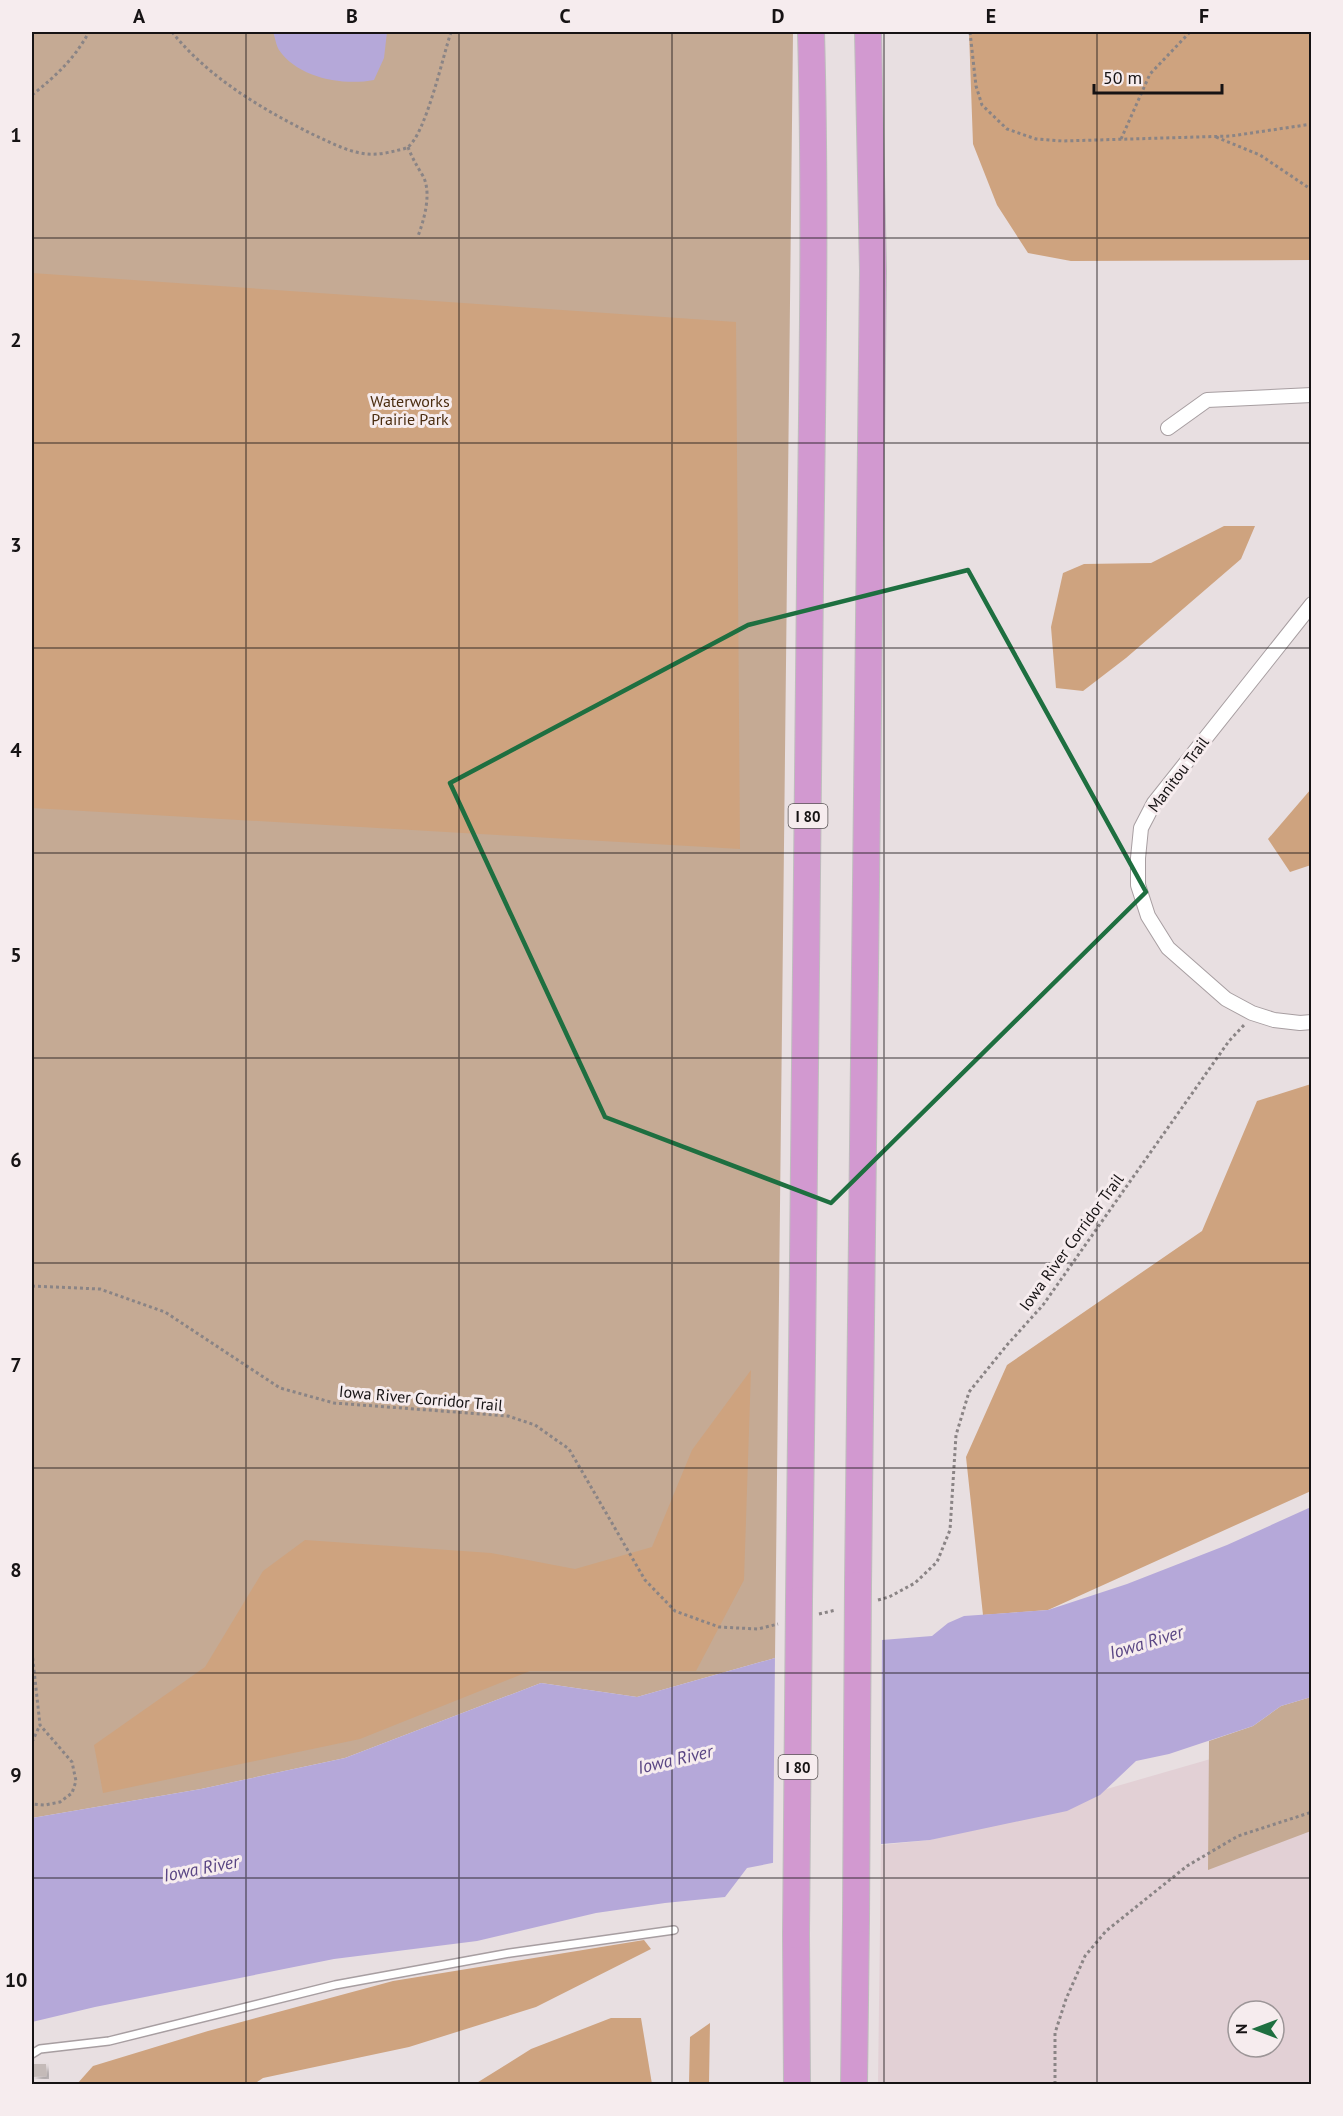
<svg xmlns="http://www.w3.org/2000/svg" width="1343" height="2116" font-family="'PT Sans',sans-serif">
<defs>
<filter id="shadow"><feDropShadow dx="5.5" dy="5.5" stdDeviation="3" flood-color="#0004"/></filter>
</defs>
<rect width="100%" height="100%" fill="#e8dfe1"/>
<path fill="#e2d0d5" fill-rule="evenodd" d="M1311 1730V2084H878L881 1845 930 1840ZM1238 2011H1274V2047H1238Z"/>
<path fill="#c5aa94" d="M32 32H793L775 1658 637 1697 541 1683 345 1758 201 1789 32 1818Z
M1311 1697V1831L1208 1870 1209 1741 1253 1726 1281 1706Z"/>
<path fill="#cea37f" d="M969 32H1311V260L1071 261 1028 253 997 205 973 144Z
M32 273 736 322 740 849 32 808Z
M1224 526H1255L1241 559 1126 658 1083 691 1056 688 1051 627 1063 573 1084 564 1151 563Z
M1311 789V865L1290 872 1268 839Z
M1311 1084V1491L1048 1610 983 1615 966 1457 1007 1365 1202 1231 1257 1101Z
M751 1370 744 1580 696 1671H530L360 1739 103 1793 94 1745 205 1667 263 1571 305 1540 491 1553 575 1569 652 1547 692 1450Z
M644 1940 651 1949 536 2007 409 2047 263 2078 254 2084H77L93 2066 208 2031 393 1981Z
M611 2018H641L652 2084H475L531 2049Z
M710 2023 709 2084H689L690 2037Z"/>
<path fill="#b5a8d9" d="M273 32H387L384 58 374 80C343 86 298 78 279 50 276 45 275 37 273 32Z
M1311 1507V1697L1281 1706 1253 1726 1169 1754 1136 1761 1100 1795 1067 1811 930 1840 858 1846 747 1868 725 1897 665 1903 596 1913 477 1941 334 1959 95 2007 32 2022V1818L201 1789 345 1758 541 1683 637 1697 775 1658 882 1640 932 1636 948 1623 964 1616 1048 1610 1127 1584 1227 1545Z"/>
<path fill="#e8dfe1" d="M882 1637 881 1848 858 1849 773 1866 775 1655Z"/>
<path fill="#c4bab8" filter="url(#shadow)" d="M33 2064H46L47 2076 33 2077Z"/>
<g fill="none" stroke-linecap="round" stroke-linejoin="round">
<defs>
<path id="service" d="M32 2054 40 2049 109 2041 335 1985 510 1953 674 1930"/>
<path id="minor" d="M1168 428 1207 400 1312 395
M1312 604 1154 803 1141 828 1138 858V885L1148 916 1168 948 1226 999 1252 1013 1274 1020 1300 1023 1312 1022"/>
<path id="motorway" d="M858 1585 873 271 868 32
M799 1600C803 1261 808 922 810 583 812 399 816 215 811 32
M796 1935 797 2084
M854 2084 856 1920"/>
</defs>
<use href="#service" stroke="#a79ea1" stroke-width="10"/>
<use href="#minor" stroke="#a79ea1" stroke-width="16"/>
<use href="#motorway" stroke="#bebdbd" stroke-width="28"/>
<path stroke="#8a8485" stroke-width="3" stroke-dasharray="3 3" stroke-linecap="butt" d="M172 32C208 77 260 108 312 134 330 142 347 152 367 154 376 155 386 153 395 151 398 150 405 149 408 147 426 133 443 56 451 32
M970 32 976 86 982 105 1007 129 1036 139 1063 141 1231 136 1312 124
M32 95C57 75 74 59 89 32
M1216 137 1260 155 1312 190
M1121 139 1150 74 1190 32
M408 147C412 158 417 166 423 176 432 193 424 220 418 236
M32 1286 100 1289 165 1312 280 1388 334 1403 508 1416 535 1425 569 1449 645 1580 675 1611 719 1627 758 1629 778 1624
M878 1600 889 1597 915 1583 937 1562 950 1530 956 1435 969 1392 1007 1345 1043 1305 1229 1041 1245 1024
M819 1614 836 1610
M32 1652 40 1725 72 1762 76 1781 72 1793 60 1802 45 1805 32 1804
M32 1742 40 1725
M1055 2084V2033L1066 1999 1085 1956 1106 1931 1187 1866 1238 1836 1312 1812"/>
<use href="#service" stroke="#fff" stroke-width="7"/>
<use href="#minor" stroke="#fff" stroke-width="14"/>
<use href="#motorway" stroke="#d299d0" stroke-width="26"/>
<defs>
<path id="motorway-bridge" d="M856 1920 858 1585
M796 1935 799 1600"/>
</defs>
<use href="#motorway-bridge" stroke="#bebdbd" stroke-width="28" stroke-linecap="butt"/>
<use href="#motorway-bridge" stroke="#d299d0" stroke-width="26"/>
</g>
<path fill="none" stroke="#1e6f40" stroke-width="4.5" stroke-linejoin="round" d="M968 570 1146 892 831 1203 605 1117 450 783 748 625Z"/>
<path fill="none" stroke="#161314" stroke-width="1.5" stroke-opacity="0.55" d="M246 32V2084M459 32V2084M672 32V2084M884 32V2084M1097 32V2084M32 238H1312M32 443H1312M32 648H1312M32 853H1312M32 1058H1312M32 1263H1312M32 1468H1312M32 1673H1312M32 1878H1312"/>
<g text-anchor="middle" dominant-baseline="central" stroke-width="6" stroke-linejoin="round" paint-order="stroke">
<g fill="#f6ecee" stroke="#595455" stroke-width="1.5">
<rect x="788.5" y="804" width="39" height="24" rx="4.5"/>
<rect x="778.5" y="1755" width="39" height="24" rx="4.5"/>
</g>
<g font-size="15" font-weight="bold" fill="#161314">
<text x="808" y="816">I 80</text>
<text x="798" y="1767">I 80</text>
</g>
<g font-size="16" fill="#4a2c10" stroke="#f6ecee">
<text x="410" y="401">Waterworks<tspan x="410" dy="18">Prairie Park</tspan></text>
</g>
<g font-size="16" fill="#161314" stroke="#f6ecee">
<text transform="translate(1178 774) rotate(-53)">Manitou Trail</text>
<text transform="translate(1071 1242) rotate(-54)">Iowa River Corridor Trail</text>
<text transform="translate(421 1398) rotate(5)">Iowa River Corridor Trail</text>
</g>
<g font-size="18" font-style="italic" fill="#5a4684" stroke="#f6ecee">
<text transform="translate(1146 1642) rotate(-17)">Iowa River</text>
<text transform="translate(675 1759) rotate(-13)">Iowa River</text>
<text transform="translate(201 1868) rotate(-11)">Iowa River</text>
</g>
</g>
<rect width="1343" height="2116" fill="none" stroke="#f6ecee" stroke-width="66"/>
<g transform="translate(1256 2029) rotate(270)"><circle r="28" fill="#f6ecee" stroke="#9c9597" stroke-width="1.5"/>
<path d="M0-4.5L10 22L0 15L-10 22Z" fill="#1e6f40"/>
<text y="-9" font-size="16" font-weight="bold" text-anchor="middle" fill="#161314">N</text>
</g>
<path d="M1094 84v9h128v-9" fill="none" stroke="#161314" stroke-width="3"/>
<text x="1103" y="84" font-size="18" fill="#161314" stroke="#f6ecee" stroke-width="4.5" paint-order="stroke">50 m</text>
<rect x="33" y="33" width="1277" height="2050" fill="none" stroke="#161314" stroke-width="2"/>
<g font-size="20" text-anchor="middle" font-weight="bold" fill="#161314">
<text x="139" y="23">A</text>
<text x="352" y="23">B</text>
<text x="565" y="23">C</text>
<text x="778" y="23">D</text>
<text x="991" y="23">E</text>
<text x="1204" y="23">F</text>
<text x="16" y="142">1</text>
<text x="16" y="347">2</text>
<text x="16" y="552">3</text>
<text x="16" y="757">4</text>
<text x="16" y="962">5</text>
<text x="16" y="1167">6</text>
<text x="16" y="1372">7</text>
<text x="16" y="1577">8</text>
<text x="16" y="1782">9</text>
<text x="16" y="1987">10</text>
</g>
</svg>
